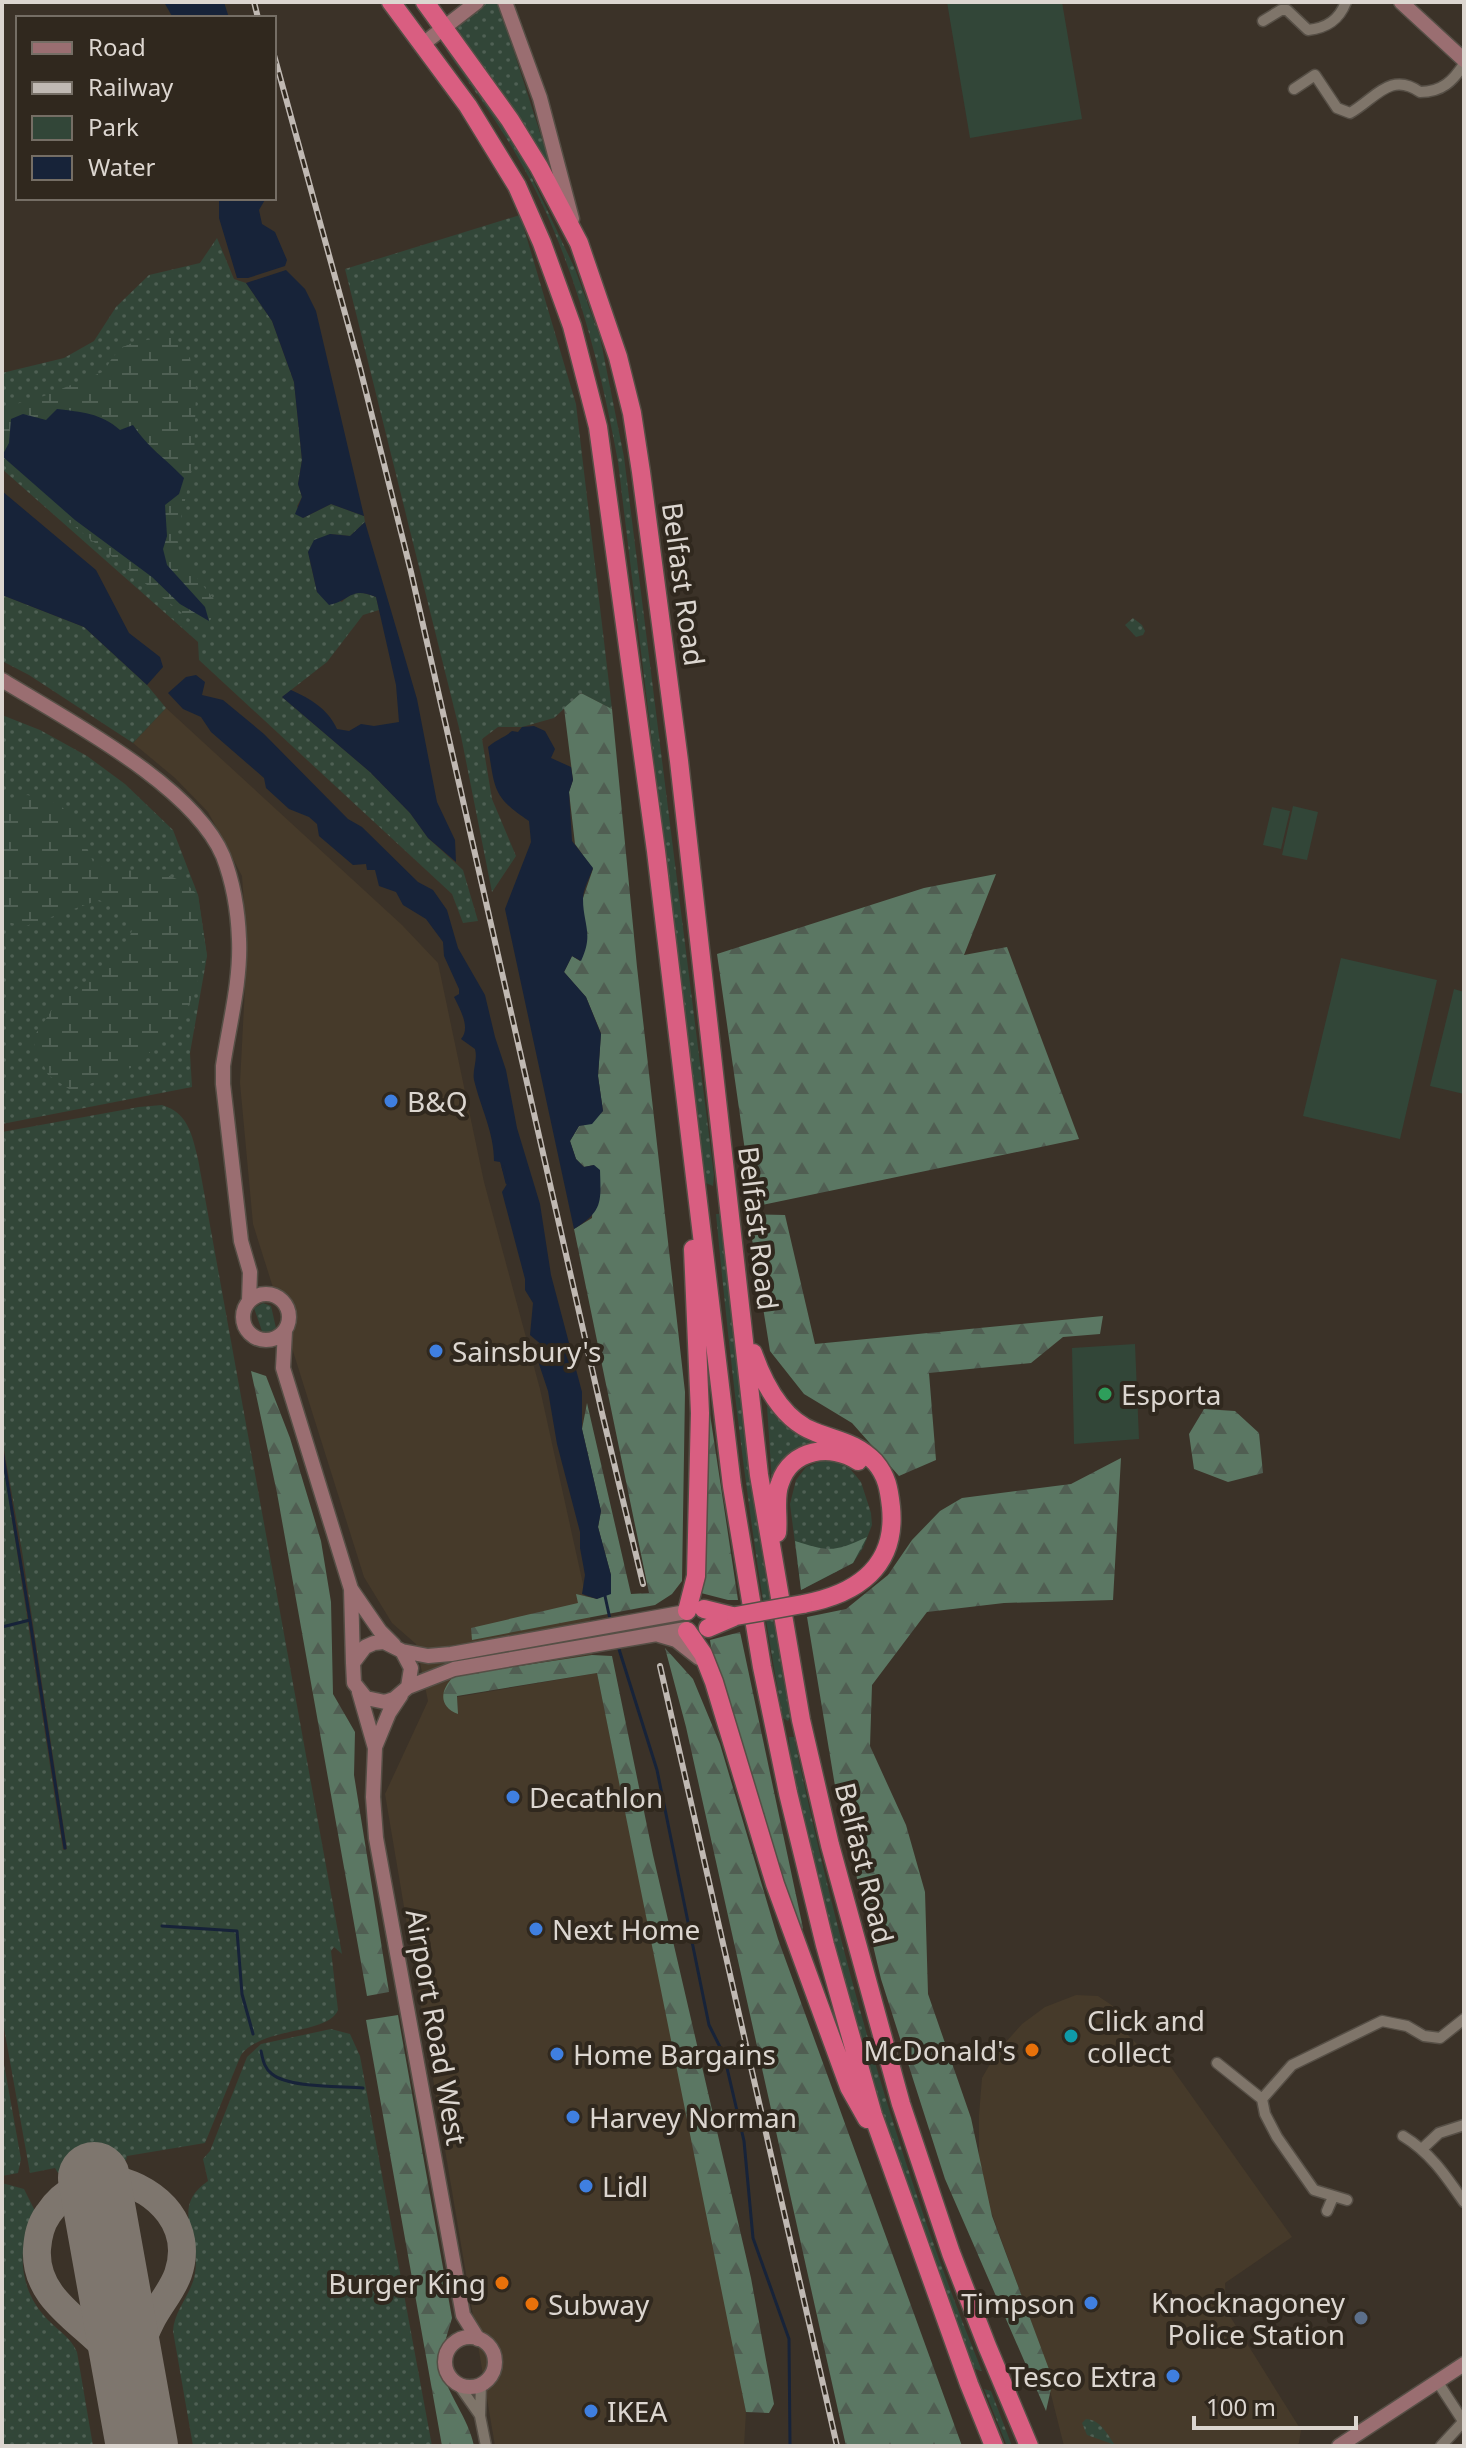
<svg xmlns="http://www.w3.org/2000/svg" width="1466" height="2448" font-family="'Noto Sans',sans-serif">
<defs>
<pattern id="grass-dots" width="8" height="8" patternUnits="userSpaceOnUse" patternTransform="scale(2)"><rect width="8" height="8" fill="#324638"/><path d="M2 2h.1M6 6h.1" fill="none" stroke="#4f6054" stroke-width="1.8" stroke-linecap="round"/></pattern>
<pattern id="forest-firs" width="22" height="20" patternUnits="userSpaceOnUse" patternTransform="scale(2)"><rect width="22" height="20" fill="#5b7763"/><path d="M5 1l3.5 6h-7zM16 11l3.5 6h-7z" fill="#505e52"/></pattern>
<pattern id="wetland-marsh" width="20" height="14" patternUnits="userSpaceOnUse" patternTransform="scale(2)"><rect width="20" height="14" fill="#324638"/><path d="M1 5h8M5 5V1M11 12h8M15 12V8" fill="none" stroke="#4f6054"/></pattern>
</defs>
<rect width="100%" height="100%" fill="#3b3228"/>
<path fill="#463a2a" d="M166 708 402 925 438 963 484 1182 540 1389 590 1616 592 1655 454 1676 458 1713 457 1697 597 1673 730 2322 746 2412 744 2446H495L385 1794 428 1701 416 1644 392 1623 364 1577 253 1224 240 1083 247 948 242 876 208 812 175 778 133 743Z
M1076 1995 1098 1996 1119 2010 1123 2030 1137 2044 1171 2067 1292 2237 1225 2283 1226 2310 1301 2430 1299 2443 1295 2446H1064L1036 2335 979 2179V2115L982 2078 997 2052 1022 2024 1045 2007Z"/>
<path fill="url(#grass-dots)" d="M485 2H498L553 173 456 28Z
M448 48 503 125 524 161 575 269 600 337 624 457 714 1175 713 1186 706 1183 703 1163 618 462C599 357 571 249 517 156 496 119 470 85 446 50Z
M520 215 576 404 612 709 581 693 554 718 522 727H498L482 739 492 799 516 856 492 892 461 736 345 269Z
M217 238 234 279 246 283 272 321 294 382 302 460 298 484 302 497 297 506 303 518 331 504 364 516 365 522 350 536 330 534 308 552 317 592 342 602C353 590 361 591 376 597L379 610 363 615 327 662 282 697 370 772 410 813 428 838 463 870 478 921 463 923 452 894 199 660 198 642 2 469V373L64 358 94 341 116 307 149 275 200 263Z
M2 595 84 627 147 685 166 708 133 743 29 675 2 661Z
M1133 618 1142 625 1145 631 1143 635 1136 637 1125 625Z
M2 715 40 730 87 756 125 784 173 830 198 895 207 956 190 1053 192 1087 2 1124Z
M162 1105C188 1113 192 1134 198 1159L342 1954 334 1947 331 1951 338 2010C328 2035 263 2026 241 2055L205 2143 127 2156 126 2160 58 2173 55 2168 30 2173 2 2017V1455L63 1850 67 1849 22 1551 2 1438V1132L139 1107Z
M716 1214H719L761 1548 790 1718 788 1721 783 1718C752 1551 732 1383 716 1214Z
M263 1303 271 1306 276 1328 267 1333 262 1331 254 1308Z
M767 1406 782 1421 836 1442C798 1441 789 1450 772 1483Z
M827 1459 847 1465 861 1482 871 1513 872 1525 863 1548 853 1563 801 1590 790 1504 796 1480 806 1467Z
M789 1737H794C839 1952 899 2167 982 2371L971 2368C915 2211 859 2054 821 1892 809 1841 792 1789 789 1737Z
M331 2029 350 2034 360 2056 432 2446H193L173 2331C174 2310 192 2294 195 2273 201 2236 169 2208 208 2181L203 2159 210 2151 247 2057 261 2044Z
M2 2053 21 2159 18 2173 2 2176Z
M2 2183 24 2189 35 2211C33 2220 28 2230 25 2240 18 2269 27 2299 48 2320 60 2332 70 2337 77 2352L93 2446H2Z
M984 2389 991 2391 1012 2446H1007Z
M1086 2419C1101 2420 1107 2434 1115 2445L1087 2435 1082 2423Z"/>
<path fill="url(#forest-firs)" d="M581 693 612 709 637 967 685 1392 682 1581 672 1594 655 1605 472 1640 471 1628 578 1603 576 1594 597 1599 611 1575 598 1527 601 1511 582 1429 587 1403 631 1594 649 1593 574 1229 592 1218 594 1165 584 1167 576 1159 570 1141 579 1126 603 1111 598 1076 601 1033 586 997 564 972 572 956 580 961 583 898 593 869 575 844 569 792 573 780 564 708Z
M996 874 964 955 1007 947 1079 1139 753 1207 717 954 924 888Z
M748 1214 785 1215 815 1344 1103 1316 1100 1334 1063 1337 1031 1363 929 1373 936 1460 899 1476 852 1423 804 1394 770 1351Z
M251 1371 266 1376 290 1438 321 1541 331 1602 333 1694 355 1732 354 1775 389 1992 367 1996 277 1493Z
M705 1381 738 1600H728L701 1593Z
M1204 1409 1235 1411 1259 1433 1263 1473 1228 1482 1194 1469 1189 1434Z
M1121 1458 1113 1600 1004 1603 927 1612 872 1685 870 1746 906 1825 925 1892 928 1994 971 2118 992 2216 1053 2380 1046 2411 945 2179 881 1979 835 1786 807 1617 846 1609 888 1575 912 1540 940 1511 962 1498 1071 1484Z
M867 1537 853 1563 801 1590 795 1541C829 1552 835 1552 867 1537Z
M740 1632 803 1928 798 1934 711 1647 710 1640Z
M665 1648 693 1679 720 1744 778 1939 962 2446H846L686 1727Z
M592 1655 612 1656 653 1855 751 2278 774 2404 769 2413 746 2412 597 1673 457 1696 458 1714C438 1706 440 1690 454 1676Z
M398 2015 452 2318C448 2333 440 2353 442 2369 446 2392 469 2419 474 2446H442L366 2020Z"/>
<path fill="url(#wetland-marsh)" d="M170 337 190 358 196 388 194 460 177 536 180 557 217 603 214 618 198 626 69 522 2 463V408L44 396 105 371C120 338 138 342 170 337Z
M27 795 48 799 63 808 77 824 93 862 111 871 155 870 184 882 198 895 207 956 190 1002 170 1035 133 1067 72 1091 48 1075 32 1039 61 997 95 979 123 953 133 928 121 910 99 900 26 926 2 921V803L6 799Z"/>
<path fill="#324638" d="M947 2H1062L1082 119 970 138Z
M1293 806 1318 812 1307 860 1282 855Z
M1272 807 1290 811 1281 849 1263 845Z
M1341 958 1437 980 1400 1139 1303 1116Z
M1454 989 1464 992V1094L1430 1086Z
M1135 1344 1139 1439 1074 1444 1072 1348Z"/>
<path fill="#172339" d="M164 2H224L229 18H173Z
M219 198H266L259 210 262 224 275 232 287 260 285 266 248 278H237L219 218Z
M286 270 305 289 316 311 364 516 331 504 303 518 295 514 302 497 298 484 302 460 294 382 272 321 246 283Z
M57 409C81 412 101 413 120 430L133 425C146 446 167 460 184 478L179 494 165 505 167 536 163 549 167 565 205 607 209 621 180 604 152 577 75 520 2 456 9 443 11 419 23 414 46 420Z
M2 491 96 570 129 633 160 657 163 667 147 685 84 627 2 595Z
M365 522 417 699 437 802 455 840 456 862 428 838 410 813 370 772 282 697 291 690C311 699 328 709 337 729L349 731 361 724 374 726 399 722 396 685 376 597C351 586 351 600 329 605L317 592 308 552 314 540 330 534 350 536Z
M196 675 205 682 202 695 223 700 264 734 348 819 362 827 418 882 433 890 447 910 458 948 485 995 495 1037 506 1070 517 1128 540 1204 551 1275 582 1392V1429L601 1511 598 1527 611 1575V1594L597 1599 582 1594 585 1575 580 1548V1532L557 1444 548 1391 538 1361 543 1346 530 1335 533 1303 525 1290V1279L502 1192 507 1184 500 1162 494 1161C494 1132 481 1109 474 1080 472 1070 478 1060 475 1049L461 1039C471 1028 460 1009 454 997L459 994V989L444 956 443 942 426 919 403 905 396 892 379 886 375 870H367L366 864 353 865 319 836 317 824 309 817 289 809 266 788 264 778 211 732 201 717 183 709 168 693 186 677Z
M534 726 545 731 555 749 551 758 571 767 573 780 569 792 572 841 593 868C590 877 583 889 583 899 583 924 594 934 581 961L572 956 564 972 586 997 601 1034 598 1076 603 1111 592 1124 579 1126 570 1141 576 1159 584 1167 594 1165 600 1170C601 1202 603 1211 574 1229L505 909 531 842 529 821C492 797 495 788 488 747 495 740 504 738 512 731L518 732 522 727Z"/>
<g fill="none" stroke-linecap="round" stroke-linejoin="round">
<path stroke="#172339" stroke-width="3" d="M503 1167 507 1183
M2 1450 30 1620
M605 1596 610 1619
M2 1627 30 1620 65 1848
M618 1646 657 1770 709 2025 724 2055 744 2141 753 2238 789 2339 790 2446
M162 1926 237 1931 242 1994 253 2034
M261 2051C263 2060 264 2068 272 2074 289 2088 340 2086 363 2088"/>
<path stroke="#7e766e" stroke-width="28" d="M115 2180C159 2189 194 2227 178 2274 172 2291 159 2305 151 2321 140 2342 136 2364 132 2386 125 2374 118 2361 108 2350 79 2319 34 2297 37 2249 38 2236 40 2225 48 2214 65 2189 86 2181 115 2180Z"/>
<path stroke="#7e766e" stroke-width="72" d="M94 2178 142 2446"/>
<defs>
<path id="street" d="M1263 21 1281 10H1287L1308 30C1327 28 1339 20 1346 2
M1294 89 1315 75 1337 108 1350 113C1375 99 1390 71 1420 92 1442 92 1453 81 1464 64
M1217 2063 1262 2099
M1403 2136C1431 2153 1446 2176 1464 2202
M1423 2148 1439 2133 1464 2125
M1347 2200 1314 2190 1277 2137 1265 2114 1262 2099 1292 2065 1382 2021 1407 2026 1424 2036 1440 2038 1464 2019
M1327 2211 1333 2197
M1437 2381 1463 2421
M458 2384 479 2414
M481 2384 480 2416 486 2446
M1441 2446 1464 2421"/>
<path id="secondary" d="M505 2 540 98 572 219
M1401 2 1464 60
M423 44 477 2
M2 680C67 720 193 785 223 856 233 882 238 911 239 939 241 981 229 1025 223 1066V1084L241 1241 250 1272 249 1301
M243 1317a23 23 0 1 1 46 0a23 23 0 1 1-46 0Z
M285 1331 283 1368 351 1589 353 1663
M351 1589 380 1631 394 1645
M686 1612 451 1654 428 1656 402 1651 384 1642 374 1643 365 1647 353 1663 354 1683 366 1698 385 1702 394 1699 408 1687 454 1669 686 1629
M659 1635 676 1640 699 1658
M402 1651 411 1668 408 1687
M359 1692 375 1748 373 1797 376 1838 463 2315 478 2339
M375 1747 389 1713 401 1695
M445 2362a25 25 0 1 1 50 0a25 25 0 1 1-50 0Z
M1339 2446 1464 2364"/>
<path id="highway" d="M391 2 468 106 517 186 542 243 572 326 598 427 656 851 732 1486 762 1667 788 1793 825 1945 873 2115 969 2384 994 2446
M425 2 510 120 539 167 579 243 618 357 632 413 641 472 679 761 759 1475 801 1720 830 1845 901 2104 951 2253 987 2346 1029 2446
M753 1353C764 1384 782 1420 815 1432 838 1441 857 1443 875 1462 887 1476 889 1489 891 1507 897 1567 857 1594 803 1604
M777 1533C779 1517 774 1498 780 1483 791 1449 831 1443 858 1461
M704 1609 732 1616
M687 1611 696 1576 700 1413 693 1249
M708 1628 736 1616
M687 1631 703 1654 714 1682 775 1884 849 2087 867 2119"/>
</defs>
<use href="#street" stroke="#564f46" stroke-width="13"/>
<use href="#secondary" stroke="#564f46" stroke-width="17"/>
<use href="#highway" stroke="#564f46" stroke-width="21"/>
<use href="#street" stroke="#7f756a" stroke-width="10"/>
<use href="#secondary" stroke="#9a6e71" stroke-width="14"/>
<use href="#highway" stroke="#d95e81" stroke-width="18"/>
<defs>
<path id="rail" d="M254 2 258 18
M274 55 360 368 411 572 602 1413 643 1584
M660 1666 837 2446"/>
</defs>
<use href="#rail" stroke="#c0b9b3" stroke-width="6"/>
<use href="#rail" stroke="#30281e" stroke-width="3" stroke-dasharray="9" stroke-linecap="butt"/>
<defs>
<path id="highway-bridge" d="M736 1616 803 1604"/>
</defs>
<use href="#highway-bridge" stroke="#564f46" stroke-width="21" stroke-linecap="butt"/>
<use href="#highway-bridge" stroke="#d95e81" stroke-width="18"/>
</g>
<g fill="#3f7fe0" stroke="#30281e" stroke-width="3">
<circle cx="391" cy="1101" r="8"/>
<circle cx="436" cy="1351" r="8"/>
<circle cx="513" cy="1797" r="8"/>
<circle cx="536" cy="1929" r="8"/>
<circle cx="557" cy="2054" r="8"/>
<circle cx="573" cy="2117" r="8"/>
<circle cx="586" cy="2186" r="8"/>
<circle cx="1091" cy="2303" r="8"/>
<circle cx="1173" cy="2376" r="8"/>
<circle cx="591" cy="2411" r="8"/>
</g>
<circle fill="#2e9e5b" stroke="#30281e" stroke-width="3" cx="1105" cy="1394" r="8"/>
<circle fill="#0f9aa8" stroke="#30281e" stroke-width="3" cx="1071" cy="2036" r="8"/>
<g fill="#e8710a" stroke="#30281e" stroke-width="3">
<circle cx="1032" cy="2050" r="8"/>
<circle cx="502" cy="2283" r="8"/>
<circle cx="532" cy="2304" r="8"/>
</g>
<circle fill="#5c6f8a" stroke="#30281e" stroke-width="3" cx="1361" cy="2318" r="8"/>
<g text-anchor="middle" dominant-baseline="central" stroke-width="8" stroke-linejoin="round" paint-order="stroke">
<g font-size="28" fill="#dcd6d0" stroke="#30281e">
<text transform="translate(684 584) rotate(82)">Belfast Road</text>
<text transform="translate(759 1228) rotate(83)">Belfast Road</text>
<text transform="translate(865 1863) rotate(76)">Belfast Road</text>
<text transform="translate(437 2027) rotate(80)">Airport Road West</text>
</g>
<g font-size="28" fill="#dcd6d0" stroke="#30281e" text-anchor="start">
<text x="407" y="1101">B&amp;Q</text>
<text x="452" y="1351">Sainsbury's</text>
<text x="1121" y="1394">Esporta</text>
<text x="529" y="1797">Decathlon</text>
<text x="552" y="1929">Next Home</text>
<text x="1087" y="2020">Click and<tspan x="1087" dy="32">collect</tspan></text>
<text x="1016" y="2050" text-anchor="end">McDonald's</text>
<text x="573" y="2054">Home Bargains</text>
<text x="589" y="2117">Harvey Norman</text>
<text x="602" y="2186">Lidl</text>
<text x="486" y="2283" text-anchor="end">Burger King</text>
<text x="1345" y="2302" text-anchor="end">Knocknagoney<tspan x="1345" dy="32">Police Station</tspan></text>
<text x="1075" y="2303" text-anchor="end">Timpson</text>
<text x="548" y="2304">Subway</text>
<text x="1157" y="2376" text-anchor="end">Tesco Extra</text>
<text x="607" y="2411">IKEA</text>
</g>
</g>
<rect width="1466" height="2448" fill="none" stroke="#dcd6d0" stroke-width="8"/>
<rect x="16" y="16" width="260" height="184" fill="#30281e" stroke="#756e65" stroke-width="2"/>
<rect x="32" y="42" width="40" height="12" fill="#9a6e71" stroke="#756e65" stroke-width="2"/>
<text x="88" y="56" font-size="24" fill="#dcd6d0">Road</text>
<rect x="32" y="82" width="40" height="12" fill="#c0b9b3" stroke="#756e65" stroke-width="2"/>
<text x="88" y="96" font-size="24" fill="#dcd6d0">Railway</text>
<rect x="32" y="116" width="40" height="24" fill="#324638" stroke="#756e65" stroke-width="2"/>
<text x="88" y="136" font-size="24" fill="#dcd6d0">Park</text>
<rect x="32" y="156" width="40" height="24" fill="#172339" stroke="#756e65" stroke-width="2"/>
<text x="88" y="176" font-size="24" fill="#dcd6d0">Water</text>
<path d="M1194 2416v12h162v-12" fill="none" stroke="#dcd6d0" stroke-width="4"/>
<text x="1206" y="2416" font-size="24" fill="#dcd6d0" stroke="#30281e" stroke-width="6" paint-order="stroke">100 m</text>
</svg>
